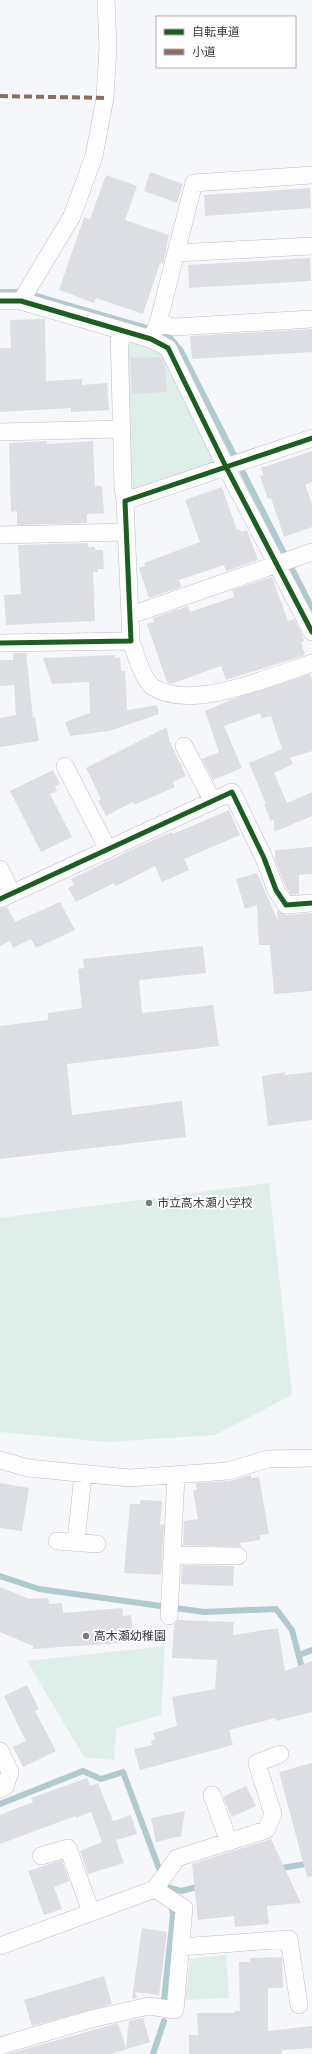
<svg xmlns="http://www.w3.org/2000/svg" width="312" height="2054" font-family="Rubik,'Noto Sans JP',sans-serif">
<rect width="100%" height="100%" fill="#f6f7fb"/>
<path fill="#deeee8" d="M132 341 154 346 167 356 221 464 136 493 128 487 125 349Z
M269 1183 292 1395 215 1435 107 1442 0 1432V1218Z
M165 1646 161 1715 116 1728 114 1760 84 1757 27 1661Z
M226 1955 229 1998 185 2000 190 1959Z"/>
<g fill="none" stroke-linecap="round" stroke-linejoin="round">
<path stroke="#b0cad2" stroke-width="6" d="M0 292H22L167 334 181 351 312 608
M0 1576 39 1589 204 1612 276 1609 292 1630 303 1672
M299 1655 312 1650
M0 1804 83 1771 101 1779 123 1772 169 1895
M276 1869 312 1863
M168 1887 181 1891 201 1886
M164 2000 173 1915 171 1904
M153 2054 164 2021"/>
</g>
<path fill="#dcdee4" d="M150 172 183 184 177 203 144 191Z
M106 175 137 186 125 220 169 235 163 264 160 263 143 314 96 298 94 303 59 290 84 217 90 219Z
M310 188 311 208 205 216 204 195Z
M310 258 311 281 189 288 188 265Z
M45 319 46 381 82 379V385L107 383 109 410 71 412V408L0 412V348H11L10 320Z
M312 329V352L192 359 190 336Z
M161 357 165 366 167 392 132 394 130 358Z
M47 441V444L93 441 95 486H102L104 513 87 514V523L17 525V511L11 512 9 443Z
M312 451V482L305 485 312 504V527L284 537 271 498 268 499 260 476 263 475 261 468Z
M222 487 237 530 240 529 241 532 247 530 258 560 226 571 224 565 179 580 181 587 149 598 139 568 145 566 144 563 200 542 185 500Z
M88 543V547H95V550H103L104 569H97L98 572H93L95 621 6 625 4 595 21 594 18 545Z
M272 577 288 621 294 619 302 634 304 641 301 642 305 655 226 680 221 666 171 684 167 682 147 624 154 622 153 618 188 606 190 612 234 597 232 590Z
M13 653H26L33 718 35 717 39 741 0 747V718L16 715 14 685 0 686V660H13Z
M115 655V658L120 657 121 671H125L127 710 157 705 159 714 109 731 70 736 65 722 90 713 89 682 52 684 43 658Z
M310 674 312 679V751L290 758 293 764 274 773 287 803 312 792V816L274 832V820L271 821 264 805 266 804 249 763 282 749 271 716 262 718 260 713 224 726 242 768 213 780 202 759 219 752 205 711 233 699Z
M167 727 169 740 186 776 173 782 175 787 134 805 133 802 106 816 98 801 101 799 86 768Z
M53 770 60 784 55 786 57 791 50 794 72 837 41 852 10 791Z
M229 810 240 835 184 859 189 870 162 882 155 866 116 886 114 883 76 902 68 888 74 885 71 879 137 847 172 832 173 834Z
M312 847V874L299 875V894L291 895 285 885 275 860V850Z
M257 873 278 921 277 910 286 915 312 913V991L274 994 270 945H259L257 905 245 909 236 879Z
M60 902 75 930 36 948 31 939 13 948 10 941 0 946V909L7 907 15 922Z
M203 946 206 973 139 980 142 1013 213 1005 219 1046 67 1064 72 1115 182 1101 186 1137 0 1159V1026L48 1020V1013L82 1008 78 969 84 968 83 959Z
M285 1072V1075L312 1072V1120L268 1126 262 1076Z
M251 1475V1478L259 1477 269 1534 260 1535V1540L240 1543 241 1547 183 1545 184 1521 198 1519 193 1490H197L196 1483 229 1481Z
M0 1483 29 1488 22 1531 0 1528Z
M141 1500 162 1501 160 1525 164 1524 161 1575 124 1573 130 1504H140Z
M182 1565 234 1566 233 1586 181 1584Z
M0 1587 29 1599 48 1598 49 1604 62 1603 63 1613 122 1608 123 1616 131 1615 134 1642 33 1649V1646L0 1632Z
M178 1620 234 1622 233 1635 278 1628 285 1671 312 1661V1712L276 1721 275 1718 229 1730 233 1745 140 1770 134 1749 152 1745 151 1741 155 1739 153 1733 177 1726 172 1697 215 1689 217 1660 172 1658 174 1625Z
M27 1685 39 1709 35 1711 56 1751 23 1767 13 1747 26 1741 4 1696Z
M312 1763V1876L307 1877 279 1772Z
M87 1778 90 1786 98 1783 113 1821 131 1815 137 1834 116 1840 124 1863 88 1874 80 1851 102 1842 91 1812 76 1818 75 1816 0 1844V1815L33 1802 31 1798Z
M246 1786 256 1806 232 1817 223 1797Z
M185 1811 181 1836 156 1842 151 1818Z
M271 1839 301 1903 267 1906 269 1924 235 1927 234 1916 198 1920 192 1864Z
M62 1860 69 1881 54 1887 62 1909 44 1915 28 1871Z
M142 1928 167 1932 159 1995 135 1992 137 1998 132 1999Z
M282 1957 283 1988H268V2031L312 2026V2048L282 2050V2054H189V2035H198L197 2013H235V2011H240L239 1962H250V1958Z
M104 1976 112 2004 32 2026 24 2000Z
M143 2018 150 2042 111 2054H8L118 2023 126 2048 129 2021Z"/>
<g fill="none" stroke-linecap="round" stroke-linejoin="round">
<defs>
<path id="street" d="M176 253 312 246
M0 301H21L151 339 168 348 226 467 312 632
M21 301 72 216 94 156 105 98 108 47 106 0
M158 323 174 327 312 319
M119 330 123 487 125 501
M151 339 158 323 194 183 312 175
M0 432 122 429
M0 535 127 532
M131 615 312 552
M131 641C135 652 143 681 153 687 191 712 272 676 312 663
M0 643 131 641 125 501 312 438
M184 746 212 800
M65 766 107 848
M0 869 12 893
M0 899 232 792 264 858 276 890 286 905 312 903
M0 1460 28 1468 130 1478 228 1471 268 1459 312 1458
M57 1541 97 1544
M76 1543 83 1474
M172 1555 238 1556
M169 1616 176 1476
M0 1751 10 1772 5 1787 0 1789
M212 1795 229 1842
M41 1856 68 1848 91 1912
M0 1946 155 1889 177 1858 266 1830 273 1814 257 1763 280 1754
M181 1947 289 1939 299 2005
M0 2046 91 2019 149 2006 175 2010 184 1908 155 1889"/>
</defs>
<use href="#street" stroke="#bdbec2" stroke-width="18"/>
<use href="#street" stroke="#fefefe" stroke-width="17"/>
<path stroke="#8d6e63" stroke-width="4" stroke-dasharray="8 4" stroke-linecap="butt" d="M0 96 105 98"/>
<defs>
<path id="cycleway" d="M0 301H21L151 339 168 348 226 467 312 632
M0 643 131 641 125 501 312 438
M0 899 232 792 264 858 276 890 286 905 312 903"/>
</defs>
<use href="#cycleway" stroke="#fff" stroke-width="8"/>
<use href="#cycleway" stroke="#1b5e20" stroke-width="5"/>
</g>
<g fill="#7b7c80" stroke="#fff" stroke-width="1.5">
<circle cx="149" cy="1203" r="4"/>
<circle cx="86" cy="1636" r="4"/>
</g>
<g text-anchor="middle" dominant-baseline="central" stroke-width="3.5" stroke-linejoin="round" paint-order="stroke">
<g font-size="12" fill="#393a3e" stroke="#fff" text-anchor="start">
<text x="157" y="1203">市立高木瀬小学校</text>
<text x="94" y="1636">高木瀬幼稚園</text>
</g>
</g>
<rect x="156" y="16" width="140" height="52" fill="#ffffff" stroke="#b0b0b2"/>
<rect x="164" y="29" width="20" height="6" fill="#1b5e20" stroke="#b0b0b2"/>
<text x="192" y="36" font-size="12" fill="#393a3e">自転車道</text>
<rect x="164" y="49" width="20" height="6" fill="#8d6e63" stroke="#b0b0b2"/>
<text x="192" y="56" font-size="12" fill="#393a3e">小道</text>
</svg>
